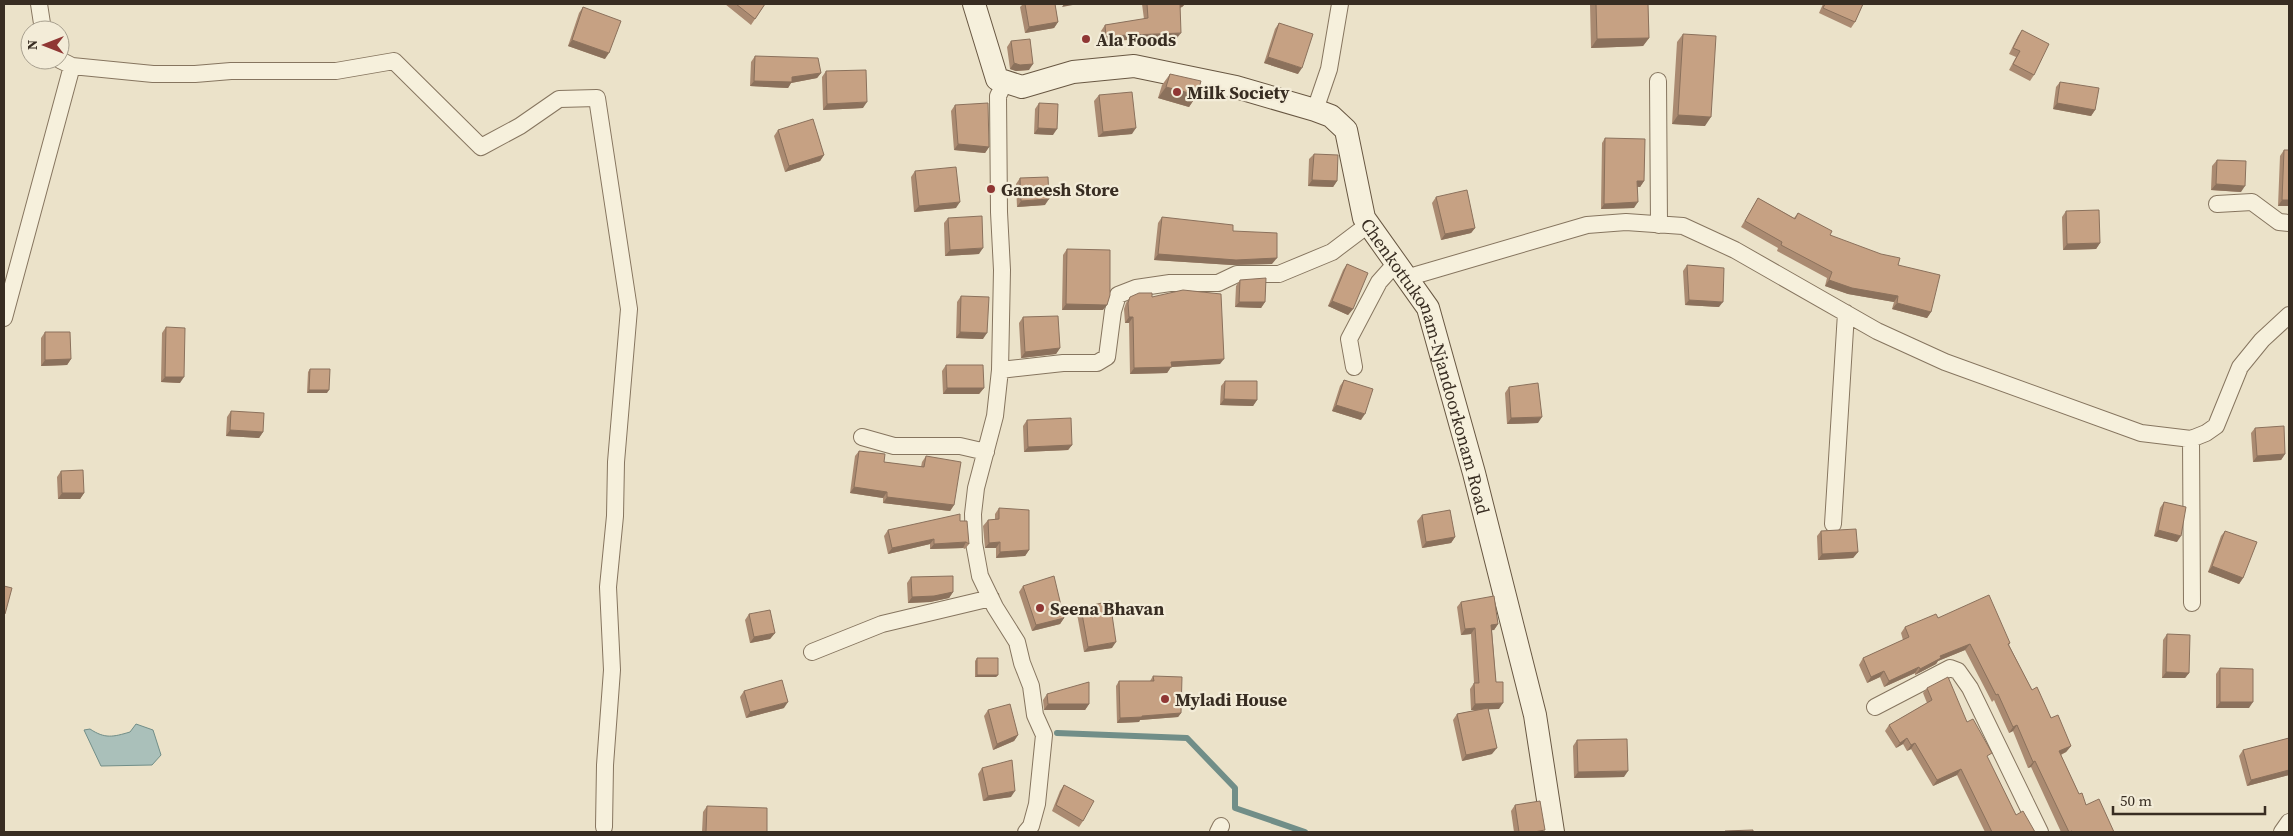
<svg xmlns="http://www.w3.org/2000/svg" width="2293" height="836" font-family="'Source Serif 4',serif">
<rect width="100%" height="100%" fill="#ebe2c9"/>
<path fill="#aac0ba" stroke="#718e88" d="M136 724 153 730 161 755 152 765 101 766 84 730 90 729C105 739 113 737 130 732Z"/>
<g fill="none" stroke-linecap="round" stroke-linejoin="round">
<path stroke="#718e88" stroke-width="6" d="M1057 733 1187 738 1235 788V808L1305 832"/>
<defs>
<path id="minor" d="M39 4 43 30
M60 60 72 66 153 74H195L231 71H336L394 61 481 147 520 126 559 99 597 98 629 309 616 462 615 516 608 587 612 670 605 765 604 827
M1658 81 1659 225
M1005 82 998 96 999 212 1002 270 1000 370 995 416 976 488 973 514 974 543 980 576 995 607 1017 642 1022 663 1031 686 1035 715 1044 735 1037 804 1031 826 1026 832
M1315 110 1329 69 1340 4
M2217 204 2252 202 2279 222 2289 223
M1406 278 1587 225 1626 222 1683 226 1735 250 1877 331 1945 362 2141 433 2191 439 2206 433 2216 426 2240 367 2262 340 2289 315
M4 318 72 66
M1354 367 1349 339 1379 282 1396 263
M1000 370 1063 363H1097L1107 357 1113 311 1118 295 1136 288 1170 283H1218L1237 274H1279L1332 252 1369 224
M862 437 894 446H960L986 452
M2191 439 2192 603
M1833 524 1846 313
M812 652 882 624 991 598
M1875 707 1950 668 1958 671 1970 688 2040 832
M1218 832 1221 826
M2282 832 2289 822"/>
<g id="secondary">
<path id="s1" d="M974 4 997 79 1022 87 1073 72 1134 66 1236 87 1315 110 1331 116 1346 130 1364 218 1428 308 1474 473 1535 715 1553 832"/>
</g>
</defs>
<use href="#minor" stroke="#86755f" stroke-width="18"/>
<use href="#secondary" stroke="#685742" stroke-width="24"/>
<use href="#minor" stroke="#f6f0dc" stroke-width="16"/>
<use href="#secondary" stroke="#f6f0dc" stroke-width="22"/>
</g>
<path fill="#aa8a71" d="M725 4H765L751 25Z
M1023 4H1055L1058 22 1054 28 1025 33 1020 7Z
M1142 4H1185L1182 7 1180 8 1177 38 1103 41 1101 31 1105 25 1144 19Z
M1590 4H1648L1649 38 1643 46 1591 48Z
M1823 4H1863L1855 22 1851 28 1819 13Z
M583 7 605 59 568 46 579 13Z
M1279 23 1298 74 1264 63 1275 29Z
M2022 30 2034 75 2030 81 2009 70 2016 57 2009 54 2018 36Z
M1683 34 1705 126 1672 124 1677 42Z
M1011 41 1029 70 1016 71 1010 69 1007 47Z
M755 56 821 73 817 78 791 83 788 88 750 86 751 62Z
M826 71 863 108 823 110 822 77Z
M1170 74 1197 95 1189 107 1158 98 1162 85Z
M2060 82 2095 110 2091 116 2053 109 2056 87Z
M1099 95 1132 134 1098 137 1094 101Z
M1039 103 1053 135 1034 134 1035 109Z
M955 105 989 147 985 153 954 150 951 111Z
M778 130 824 155 820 161 785 172 774 136Z
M1605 138 1644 181 1640 187H1637L1634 208 1601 209 1602 143Z
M2284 150 2289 206H2278L2280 156Z
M1314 154 1337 181 1333 187 1308 186 1309 159Z
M2217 160 2241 192 2211 190 2212 166Z
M915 171 956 208 914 212 911 177Z
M1020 178 1045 205 1017 207 1016 184Z
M1436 197 1475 228 1471 233 1441 240 1432 203Z
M1758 198 1794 218 1798 213 1830 235 1898 265 1931 312 1927 318 1892 309 1894 302 1848 294 1825 286 1827 278 1777 251 1778 248 1741 227Z
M2066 211 2100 243 2096 249 2063 250 2062 217Z
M1162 217 1233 231 1272 264 1232 265 1154 260 1158 223Z
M948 218 979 254 945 256 944 223Z
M1067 249 1103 310H1062L1063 255Z
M1347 264 1353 309 1348 315 1328 306 1343 270Z
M1687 265 1719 307 1685 305 1683 271Z
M1240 280 1265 302 1261 308 1235 307 1236 286Z
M961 296 983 339 956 338 957 302Z
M1130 297H1152L1220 364 1171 367 1167 373 1130 374 1129 323H1125L1124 309 1126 303Z
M1023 317 1060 348 1056 354 1021 358 1019 323Z
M166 327 180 383 161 382 162 333Z
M45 332 71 359 67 365 41 366V338Z
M946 365 984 388 979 394H943L942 371Z
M310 369 327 393H307L308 372Z
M1344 380 1361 420 1332 411 1340 386Z
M1225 381 1257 400 1253 406 1220 405 1221 386Z
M1509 387 1538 423 1507 424 1505 393Z
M231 411 263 432 259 438 226 436 227 417Z
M1027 420 1072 445 1068 450 1024 452 1023 426Z
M2255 428 2285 454 2281 460 2253 462 2251 433Z
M859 451 884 462 921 467 922 462 926 456 954 505 950 511 883 503V498L850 493 855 456Z
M61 471 84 493 80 499H58L57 477Z
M2164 502 2177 542 2154 536 2160 508Z
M999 508 1029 550 1025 556 996 558V548H985L983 526 988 520H995V514Z
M1422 515 1455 537 1451 543 1422 548 1417 521Z
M960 521 969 544 965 549 963 548 930 549V544L888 554 884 536 888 530Z
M1821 531 1858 552 1853 558 1818 560 1817 536Z
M2225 531 2243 578 2239 584 2208 572 2221 536Z
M911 577 953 592 949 598 930 602 908 603 907 583Z
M1023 586 1064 618 1060 624 1032 631 1019 592Z
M1461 602 1498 624 1494 630H1492L1496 682 1499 709H1488L1492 754 1462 761 1453 720 1457 714 1477 710H1471L1470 689 1474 683 1471 634 1461 635 1457 607Z
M1081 608 1112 648 1084 652 1077 614Z
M749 614 775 633 770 639 750 643 745 620Z
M1938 618 2010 643 2009 645 2032 690 2071 746 2066 752 2061 755 2079 794 2086 805 2114 832H2061L2031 767 2028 768 2013 731 2009 733 1994 700 1992 702 1965 650 1938 661 1936 664 1915 675V673L1884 687 1880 677 1867 683 1859 665 1863 658 1903 640 1901 633 1905 627Z
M2167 634 2189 673 2185 678H2162L2163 640Z
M977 658 998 675 996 677H975V661Z
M2220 668 2249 708H2216V674Z
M1153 676 1181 713 1178 717 1140 720 1139 722 1117 723 1116 686 1119 681H1150Z
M1927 688 1967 722 1988 759 2016 815 2035 832H1985L1957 775 1933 786 1911 749 1907 751 1903 744 1896 748 1885 731 1889 725 1927 703 1923 693Z
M744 691 784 708 746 718 740 697Z
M1047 694 1089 704 1085 710H1044L1043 700Z
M988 710 1018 735 1014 741 993 750 984 716Z
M2289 738V775L2247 786 2239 756 2243 750Z
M1577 740 1624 777 1574 778 1573 746Z
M982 768 1011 797 983 801 978 774Z
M1064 785 1083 821 1079 827 1052 811 1060 791Z
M1515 805 1544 832H1514L1511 811Z
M707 806 767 832H702L703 812Z"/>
<path fill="#8b715c" d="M1064 4H1078L1062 7Z
M1179 4H1185L1182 7 1176 8Z
M1058 22 1054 28 1025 33 1029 27Z
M1181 33 1177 38 1103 41 1106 36Z
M1649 38 1643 46 1591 48 1597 39Z
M572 40 609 53 605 59 568 46Z
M1268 57 1302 68 1298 74 1264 63Z
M1014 63 1033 64 1029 70 1016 71 1010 69Z
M821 73 817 78 791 83 788 88 750 86 754 81 792 77Z
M1166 87 1197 95 1189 107 1158 98Z
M867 102 863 108 823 110 827 104Z
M2057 103 2095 110 2091 116 2053 109Z
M1678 115 1711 117 1705 126 1672 124Z
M1038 128 1057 129 1053 135 1034 134Z
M1136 128 1132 134 1098 137 1103 132Z
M958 144 989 147 985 153 954 150Z
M824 155 820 161 785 172 789 166Z
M1312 180 1337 181 1333 187 1308 186Z
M1637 181H1644L1640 187 1633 186Z
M2216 184 2245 186 2241 192 2211 190Z
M1049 199 1045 205 1017 207 1021 201Z
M2282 200H2289V206H2278Z
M960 202 956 208 914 212 919 206Z
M1638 202 1634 208 1601 209 1604 204Z
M1475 228 1471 233 1441 240 1445 234Z
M2100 243 2096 249 2063 250 2067 244Z
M983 248 979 254 945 256 950 250Z
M1158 254 1277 258 1272 264 1232 265 1154 260Z
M1829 280 1898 296 1894 302 1848 294 1825 286Z
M1689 300 1723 302 1719 307 1685 305Z
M1332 301 1353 309 1348 315 1328 306Z
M1239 302H1265L1261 308 1235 307Z
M1897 303 1931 312 1927 318 1892 309Z
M1066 304 1107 305 1103 310H1062Z
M1129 317H1133L1129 323H1125Z
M960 332 987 333 983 339 956 338Z
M1060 348 1056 354 1021 358 1025 352Z
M71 359 67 365 41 366 45 360Z
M1224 359 1220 364 1171 367 1167 373 1130 374 1134 368 1171 362Z
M165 377H184L180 383 161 382Z
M947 388H984L979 394H943Z
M309 390H329L327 393H307Z
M1224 399 1257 400 1253 406 1220 405Z
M1336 405 1365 414 1361 420 1332 411Z
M1542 417 1538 423 1507 424 1511 418Z
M230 430 263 432 259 438 226 436Z
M1072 445 1068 450 1024 452 1028 447Z
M2285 454 2281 460 2253 462 2257 456Z
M854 487 887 492 883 498 850 493Z
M62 493H84L80 499H58Z
M887 497 954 505 950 511 883 503Z
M2158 530 2181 536 2177 542 2154 536Z
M1455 537 1451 543 1422 548 1426 542Z
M934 539 930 544 888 554 892 548Z
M966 542 963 548 930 549 934 544Z
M1000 542 996 548H985L989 543Z
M1029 550 1025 556 996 558 1000 552Z
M1858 552 1853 558 1818 560 1822 554Z
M2212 566 2243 578 2239 584 2208 572Z
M953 592 949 598 930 602 908 603 912 597Z
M1064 618 1060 624 1032 631 1036 625Z
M1498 624 1494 630 1487 631 1491 625Z
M1475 628 1471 634 1461 635 1465 629Z
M775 633 770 639 750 643 754 637Z
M1116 642 1112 648 1084 652 1088 647Z
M1970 644 1965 650 1938 661 1936 664 1915 675 1920 669 1940 656Z
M1919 667 1915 673 1884 687 1889 681Z
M1884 671 1880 677 1867 683 1871 677Z
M2166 672 2189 673 2185 678H2162Z
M977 675H998L996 677H975Z
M788 702 784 708 746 718 750 712Z
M2220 702H2253L2249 708H2216Z
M1503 703 1499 709 1471 710 1475 704Z
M1048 704H1089L1085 710H1044Z
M1181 713 1178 717 1140 720 1139 722 1117 723 1120 718 1142 716Z
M2017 725 2013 731 2009 733 2013 727Z
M1018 735 1014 741 993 750 997 744Z
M1907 738 1903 744 1896 748 1900 743Z
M1915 743 1911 749 1907 751 1911 745Z
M2071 746 2066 752 2055 757 2059 751Z
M1497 748 1492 754 1462 761 1466 755Z
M2035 761 2031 767 2028 768 2033 762Z
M1961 769 1957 775 1933 786 1937 780Z
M2289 770V775L2247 786 2251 780Z
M1628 771 1624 777 1574 778 1578 772Z
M1015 791 1011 797 983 801 988 796Z"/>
<path fill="#c6a183" stroke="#8b715c" d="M736 4H765L755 19Z
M1025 4H1055L1058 22 1029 27Z
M1147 4H1180L1181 33 1106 36 1105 25 1148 18Z
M1596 4H1648L1649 38 1597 39Z
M1825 4H1863L1855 22 1823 8Z
M583 7 621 21 609 53 572 40Z
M1279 23 1313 34 1302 68 1268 57Z
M2022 30 2049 44 2034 75 2013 64 2020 51 2013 48Z
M1683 34 1716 36 1711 117 1678 115Z
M1030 39 1033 64 1020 65 1014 63 1011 41Z
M755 56 818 58 821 73 792 77V82L754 81Z
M866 70 867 102 827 104 826 71Z
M1170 74 1201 81 1197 95 1166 87Z
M2060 82 2099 88 2095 110 2057 103Z
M1132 92 1136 128 1103 132 1099 95Z
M988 103 989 147 958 144 955 105Z
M1039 103 1058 104 1057 129 1038 128Z
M813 119 824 155 789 166 778 130Z
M1605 138 1645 139 1644 181H1637L1638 202 1604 204Z
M2284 150H2289V200H2282Z
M1314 154 1338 155 1337 181 1312 180Z
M2217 160 2246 161 2245 186 2216 184Z
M956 167 960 202 919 206 915 171Z
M1048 177 1049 199 1021 201 1020 178Z
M1467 190 1475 228 1445 234 1436 197Z
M1758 198 1795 219 1798 213 1832 231 1830 235 1881 254 1900 258 1898 265 1940 275 1931 312 1897 303 1898 296 1852 288 1829 280 1832 272 1781 245 1782 242 1745 221Z
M2099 210 2100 243 2067 244 2066 211Z
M982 216 983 248 950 250 948 218Z
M1162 217 1233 225V231L1277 233V258L1236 260 1158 254Z
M1067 249 1110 250V295L1107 305 1066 304Z
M1347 264 1368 273 1353 309 1332 301Z
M1687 265 1724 268 1723 302 1689 300Z
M1266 278 1265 302H1239L1240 280Z
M1183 290 1221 294 1224 359 1171 362 1172 367 1134 368 1133 317H1129L1128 303 1130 297 1139 293H1152V297Z
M961 296 989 297 987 333 960 332Z
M1058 316 1060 348 1025 352 1023 317Z
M166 327 185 328 184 377H165Z
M45 332H70L71 359 45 360Z
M946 365H983L984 388H947Z
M310 369H330L329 390H309Z
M1344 380 1373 389 1365 414 1336 405Z
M1225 381H1257V400L1224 399Z
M1538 383 1542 417 1511 418 1509 387Z
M231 411 264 413 263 432 230 430Z
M1071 418 1072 445 1028 447 1027 420Z
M2284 426 2285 454 2257 456 2255 428Z
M859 451 885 454 884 462 924 467 926 456 961 462 954 505 887 497V492L854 487Z
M83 470 84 493H62L61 471Z
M2164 502 2186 507 2181 536 2158 530Z
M999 508 1029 510V550L1000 552V542L989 543 988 520 999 519Z
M1450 510 1455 537 1426 542 1422 515Z
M960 514V521H967L969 544 966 542 934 544V539L892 548 888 530Z
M1856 529 1858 552 1822 554 1821 531Z
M2225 531 2257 542 2243 578 2212 566Z
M953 576V592L934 596 912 597 911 577Z
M1054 576 1064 618 1036 625 1023 586Z
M4 586 12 588 5 614H4Z
M1989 595 2010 643 2008 644 2032 690 2037 687 2051 718 2058 715 2071 746 2059 751 2079 794 2082 793 2086 805 2099 799 2114 832H2073L2072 831 2069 832 2035 761 2033 762 2017 725 2013 727 1998 694 1996 695 1970 644 1940 656 1941 658 1920 669 1919 667 1889 681 1884 671 1871 677 1863 658 1909 637 1905 627 1936 614 1938 618Z
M1494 596 1498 624 1491 625 1496 682H1503V703L1475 704 1474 683H1479L1475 628 1465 629 1461 602Z
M1110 601 1116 642 1088 647 1081 608Z
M770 610 775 633 754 637 749 614Z
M2167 634 2190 635 2189 673 2166 672Z
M977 658H998V675H977Z
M2220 668 2253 669V702H2220Z
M1153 676 1182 677 1181 713 1142 716V717L1120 718 1119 681H1154Z
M1948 677 1967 722 1973 719 1992 753 1987 756 2016 815 2023 811 2035 832H1992L1961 769 1937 780 1915 743 1911 745 1907 738 1900 743 1889 725 1932 700 1927 688Z
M782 680 788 702 750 712 744 691Z
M1089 682V704H1048L1047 694Z
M1010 704 1018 735 997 744 988 710Z
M1488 708 1497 748 1466 755 1457 714Z
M2289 738V770L2251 780 2243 750Z
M1627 739 1628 771 1578 772 1577 740Z
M1012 760 1015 791 988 796 982 768Z
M1064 785 1094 801 1083 821 1056 805Z
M1540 801 1545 830 1534 832H1519L1515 805Z
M707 806 767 808V832H706Z
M1753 830V832H1725V831Z"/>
<g fill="#903734" stroke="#f3ecd8" stroke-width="2">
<circle cx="1086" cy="39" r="5"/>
<circle cx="1177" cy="92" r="5"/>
<circle cx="991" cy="189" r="5"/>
<circle cx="1040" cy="608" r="5"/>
<circle cx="1165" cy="699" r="5"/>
</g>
<g text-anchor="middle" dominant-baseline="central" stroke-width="4.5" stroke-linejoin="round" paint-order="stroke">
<g font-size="18" font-weight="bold" fill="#382d22" stroke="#f3ecd8" text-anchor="start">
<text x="1096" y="39">Ala Foods</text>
<text x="1187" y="92">Milk Society</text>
<text x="1001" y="189">Ganeesh Store</text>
<text x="1050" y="608">Seena Bhavan</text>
<text x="1175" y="699">Myladi House</text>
</g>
<g font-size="18" fill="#382d22" stroke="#f3ecd8">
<text stroke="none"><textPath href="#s1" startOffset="696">Chenkottukonam-Njandoorkonam Road</textPath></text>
</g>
</g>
<rect width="2293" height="836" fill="none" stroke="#382d22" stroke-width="10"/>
<g transform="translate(45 45) rotate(270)"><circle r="24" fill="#f3ecd8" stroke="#a8a08f"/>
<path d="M0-4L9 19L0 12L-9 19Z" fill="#903734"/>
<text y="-8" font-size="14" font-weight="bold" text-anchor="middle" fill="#382d22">N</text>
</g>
<path d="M2113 806v8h152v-8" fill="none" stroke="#382d22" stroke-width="2.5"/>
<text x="2120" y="806" font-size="15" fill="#382d22" stroke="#f3ecd8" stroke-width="4" paint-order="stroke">50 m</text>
</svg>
